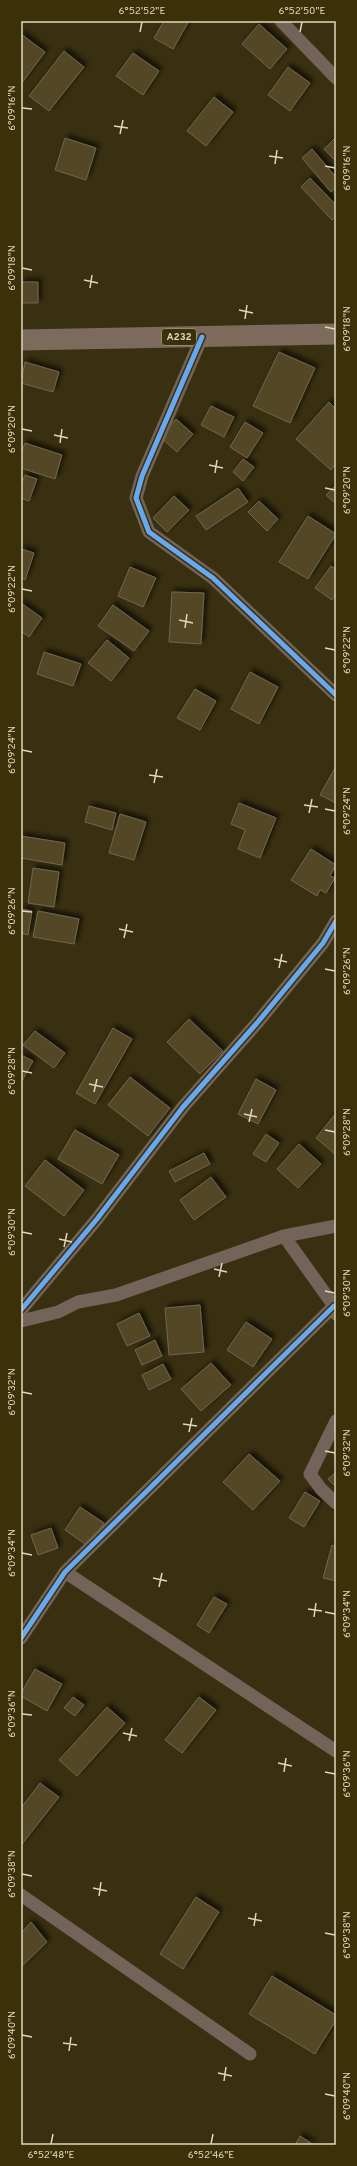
<svg xmlns="http://www.w3.org/2000/svg" width="357" height="2166" font-family="Overpass,sans-serif">
<defs>
<filter id="shadow"><feDropShadow dx="3.5" dy="-3.5" stdDeviation="2" flood-color="#0009"/></filter>
</defs>
<rect width="100%" height="100%" fill="#393011"/>
<path fill="#534728" stroke="#716650" filter="url(#shadow)" d="M164 21H189L173 49 154 38Z
M259 24 287 49 270 69 242 44Z
M21 34 45 52 21 84Z
M64 51 84 67 49 111 29 96Z
M133 53 159 71 143 95 116 76Z
M288 67 310 83 290 111 268 95Z
M214 97 233 112 206 146 187 131Z
M336 137V161L324 149Z
M65 138 96 148 86 180 55 170Z
M312 149 336 177V187L331 192 302 158Z
M310 178 336 205V216L332 220 301 187Z
M21 282H38V303H21Z
M279 352 315 368 290 423 253 406Z
M25 362 59 372 53 392 21 383Z
M329 402 336 409V463L331 470 296 439Z
M211 406 234 417 224 437 201 425Z
M176 419 193 434 177 452 160 437Z
M245 422 263 433 247 458 230 447Z
M25 443 62 455 55 479 21 468V454Z
M243 459 254 467 243 481 233 472Z
M25 475 37 479 29 501 21 498V485Z
M336 485V504L326 495Z
M238 488 248 502 206 530 196 516Z
M174 496 189 510 167 532 153 518Z
M259 501 278 519 267 531 248 512Z
M308 516 336 534 308 579 279 562Z
M21 549 34 553 25 580 21 578Z
M331 566 336 569V594L332 600 315 588Z
M130 567 156 578 143 607 118 596Z
M172 592 204 593 201 644 169 642Z
M21 603 42 618 29 637 21 631Z
M113 605 149 631 134 651 98 626Z
M107 640 129 658 111 681 88 663Z
M44 652 81 664 73 686 37 674Z
M250 672 278 687 259 724 231 709Z
M195 689 216 701 200 730 177 718Z
M336 766V803L320 795Z
M239 803 276 818 260 858 238 849 245 830 231 824Z
M89 806 116 813 112 830 85 822Z
M120 814 146 822 134 860 109 853Z
M21 836 65 843 62 865 21 858Z
M311 849 336 865 330 876 335 878 326 893 320 890 317 896 291 880Z
M33 868 59 872 54 907 28 903Z
M21 909 32 911 28 935 21 933Z
M38 911 79 919 74 944 33 937Z
M189 1019 223 1051 200 1074 167 1042Z
M113 1028 132 1039 95 1104 76 1093Z
M35 1031 65 1053 54 1068 23 1045Z
M21 1055 33 1061 22 1081H21Z
M130 1077 170 1108 148 1136 108 1105Z
M256 1079 276 1090 258 1124 238 1114Z
M336 1113V1153L335 1154 316 1138Z
M75 1130 119 1155 102 1184 58 1159Z
M266 1134 279 1143 266 1162 253 1154Z
M299 1144 321 1164 298 1188 277 1169Z
M204 1153 210 1164 175 1182 169 1171Z
M45 1160 84 1190 64 1216 25 1186Z
M211 1177 226 1197 194 1220 180 1200Z
M200 1305 204 1352 169 1355 165 1308Z
M139 1313 150 1336 127 1346 117 1324Z
M246 1322 272 1339 253 1367 227 1350Z
M155 1340 162 1356 142 1365 135 1350Z
M211 1363 231 1385 201 1411 181 1389Z
M163 1364 171 1379 149 1390 142 1375Z
M249 1454 280 1481 253 1510 223 1482Z
M336 1472V1487L328 1479Z
M305 1492 320 1501 304 1527 289 1518Z
M80 1507 104 1523 88 1546 65 1530Z
M51 1528 58 1548 38 1555 31 1535Z
M332 1545 336 1547V1581L323 1578Z
M214 1597 227 1604 209 1633 197 1625Z
M35 1669 62 1684 47 1711 21 1696V1693Z
M73 1697 84 1705 75 1716 64 1708Z
M199 1697 216 1710 182 1753 165 1740Z
M107 1707 125 1723 77 1776 59 1760Z
M40 1783 59 1797 22 1844 21 1808Z
M196 1897 219 1912 183 1969 160 1954Z
M31 1922 47 1942 21 1967V1933Z
M272 1976 336 2015V2020L315 2054 249 2014Z
M300 2136 314 2145H295Z"/>
<g fill="none" stroke-linecap="round" stroke-linejoin="round">
<path stroke="#746358" stroke-width="13" d="M281 21 336 78
M202 337 142 476 136 498 149 532 213 578 336 695
M284 1236 334 1306 336 1314
M21 1310 97 1219 183 1107 257 1023 323 943 336 921
M21 1321 58 1312 78 1302 116 1295 284 1236 336 1226
M336 1421 310 1474 321 1489 336 1503
M65 1572 336 1751
M21 1638 65 1572 334 1306
M21 1895 250 2054"/>
<path stroke="#7c6b5c" stroke-width="21" d="M21 340 336 334"/>
<defs>
<path id="cycleway" d="M202 337 142 476 136 498 149 532 213 578 336 695
M21 1310 97 1219 183 1107 257 1023 323 943 336 921
M21 1638 65 1572 334 1306"/>
</defs>
<use href="#cycleway" stroke="#3b3008" stroke-width="8"/>
<use href="#cycleway" stroke="#66a8f1" stroke-width="5"/>
</g>
<path fill="none" stroke="#dfd7bd" stroke-width="1.5" d="M140 32 142 22M300 32 302 22M22 108 32 109M114 126 128 128M120 134 123 120M269 156 283 158M275 164 277 150M325 166 335 168M22 268 32 270M84 280 98 283M90 288 92 275M239 310 253 313M245 319 247 305M325 327 335 329M22 429 32 431M54 435 68 438M60 443 62 429M209 465 223 468M215 473 217 460M325 488 335 490M22 589 32 591M179 620 193 623M185 628 187 614M325 648 335 650M22 750 32 752M149 775 163 777M154 783 157 769M304 805 318 807M325 809 335 811M309 813 312 799M22 911 32 912M119 929 133 932M124 938 127 924M274 959 287 962M279 968 282 954M325 969 335 971M22 1071 32 1073M89 1084 103 1087M94 1092 97 1079M244 1114 257 1117M249 1122 252 1109M325 1130 335 1132M22 1232 32 1234M59 1239 72 1242M64 1247 67 1233M214 1269 227 1272M219 1277 222 1263M325 1291 335 1293M22 1392 32 1394M183 1424 197 1426M189 1432 192 1418M325 1451 335 1453M22 1553 32 1555M153 1578 167 1581M159 1587 162 1573M308 1609 322 1611M325 1612 335 1614M314 1617 316 1603M22 1714 32 1715M123 1733 137 1736M129 1741 132 1728M278 1763 292 1766M284 1772 286 1758M325 1772 335 1774M22 1874 32 1876M93 1888 107 1891M99 1896 101 1882M248 1918 262 1921M254 1926 256 1913M325 1933 335 1935M22 2035 32 2037M63 2043 77 2045M69 2051 71 2037M218 2073 232 2076M224 2081 226 2067M325 2094 335 2096M51 2144 53 2134M211 2144 213 2134"/>
<g text-anchor="middle" dominant-baseline="central" stroke-width="3.5" stroke-linejoin="round" paint-order="stroke">
<rect fill="#3b3008" stroke="#aea587" stroke-width="1" x="162" y="329" width="34" height="16" rx="3"/>
<g font-size="10" font-weight="bold" fill="#dfd7bd">
<text x="179" y="337">A232</text>
</g>
</g>
<rect width="357" height="2166" fill="none" stroke="#3b3008" stroke-width="44"/>
<rect x="22" y="22" width="313" height="2122" fill="none" stroke="#dfd7bd" stroke-width="1.5"/>
<g font-size="10" text-anchor="middle" fill="#dfd7bd">
<text x="142" y="14">6°52'52"E</text>
<text x="302" y="14">6°52'50"E</text>
<text transform="translate(11 108) rotate(-90)" y="4">6°09'16"N</text>
<text transform="translate(346 168) rotate(-90)" y="4">6°09'16"N</text>
<text transform="translate(11 268) rotate(-90)" y="4">6°09'18"N</text>
<text transform="translate(346 329) rotate(-90)" y="4">6°09'18"N</text>
<text transform="translate(11 429) rotate(-90)" y="4">6°09'20"N</text>
<text transform="translate(346 490) rotate(-90)" y="4">6°09'20"N</text>
<text transform="translate(11 589) rotate(-90)" y="4">6°09'22"N</text>
<text transform="translate(346 650) rotate(-90)" y="4">6°09'22"N</text>
<text transform="translate(11 750) rotate(-90)" y="4">6°09'24"N</text>
<text transform="translate(346 811) rotate(-90)" y="4">6°09'24"N</text>
<text transform="translate(11 911) rotate(-90)" y="4">6°09'26"N</text>
<text transform="translate(346 971) rotate(-90)" y="4">6°09'26"N</text>
<text transform="translate(11 1071) rotate(-90)" y="4">6°09'28"N</text>
<text transform="translate(346 1132) rotate(-90)" y="4">6°09'28"N</text>
<text transform="translate(11 1232) rotate(-90)" y="4">6°09'30"N</text>
<text transform="translate(346 1293) rotate(-90)" y="4">6°09'30"N</text>
<text transform="translate(11 1392) rotate(-90)" y="4">6°09'32"N</text>
<text transform="translate(346 1453) rotate(-90)" y="4">6°09'32"N</text>
<text transform="translate(11 1553) rotate(-90)" y="4">6°09'34"N</text>
<text transform="translate(346 1614) rotate(-90)" y="4">6°09'34"N</text>
<text transform="translate(11 1714) rotate(-90)" y="4">6°09'36"N</text>
<text transform="translate(346 1774) rotate(-90)" y="4">6°09'36"N</text>
<text transform="translate(11 1874) rotate(-90)" y="4">6°09'38"N</text>
<text transform="translate(346 1935) rotate(-90)" y="4">6°09'38"N</text>
<text transform="translate(11 2035) rotate(-90)" y="4">6°09'40"N</text>
<text transform="translate(346 2096) rotate(-90)" y="4">6°09'40"N</text>
<text x="51" y="2158">6°52'48"E</text>
<text x="211" y="2158">6°52'46"E</text>
</g>
</svg>
